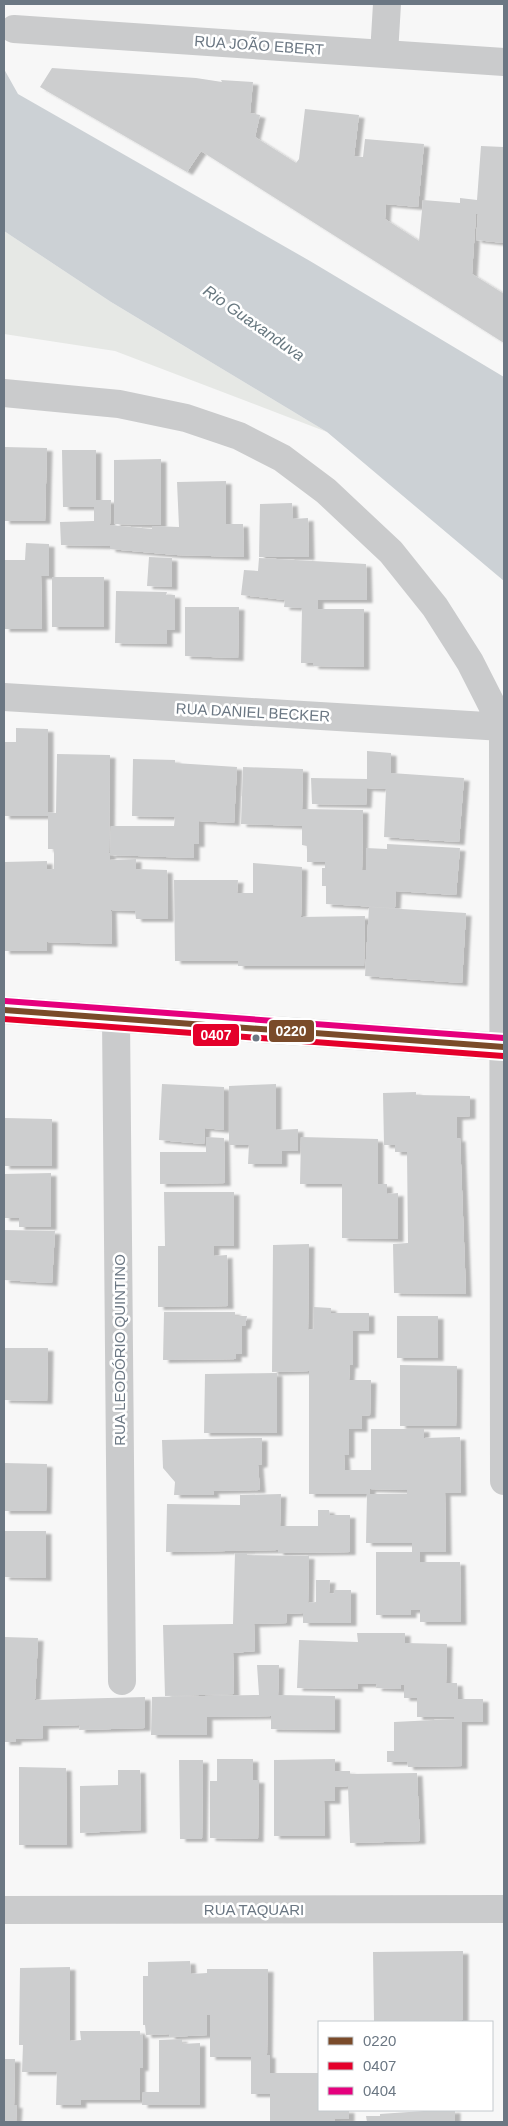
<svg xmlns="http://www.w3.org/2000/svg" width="508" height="2126" font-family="Helvetica,sans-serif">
<defs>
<filter id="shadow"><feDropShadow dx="5.5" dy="3" stdDeviation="1" flood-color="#0004"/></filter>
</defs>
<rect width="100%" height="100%" fill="#f7f7f7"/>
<path fill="#e6e8e5" d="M4 231 111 302 327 432 115 351 4 334Z"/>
<path fill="#ccd1d5" d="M4 69 18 94 310 261 504 377V581L327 432 111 302 4 231Z"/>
<path fill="#cdcecf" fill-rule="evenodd" filter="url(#shadow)" d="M52 68 196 78 222 82 221 80 253 82 250 113 260 115 255 137 296 163 299 159 305 109 359 115 354 156 363 157 365 139 424 144 418 207 386 204 385 219 419 241 423 200 460 203V198L477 200 481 146 504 147V243L476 240 478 214H476L472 274 504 294V343L201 151 187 172 40 87Z
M4 447 47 448 45 521H4Z
M62 450H96V500H111L110 525 152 529V526L179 527 177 482 226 481V524H243L244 557 176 555 110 549V546L61 545 60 522 94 521V507H63Z
M161 459V525L114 524V460Z
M292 503 293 519 308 518 309 557H259L260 504Z
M26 543 49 544V576H41L42 629H4V560H25Z
M149 557 172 558V587L147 586Z
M259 558 366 564 367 600H318V609H364V667L313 666V663H301L302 608 284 607 285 600 241 595 244 570 258 571Z
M52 577H104V627H52Z
M116 591 167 592 166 595H175V630H167V644L115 643Z
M185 607H239L238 658 185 656Z
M16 728 48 729V812L56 813 57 754 110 755 109 853 110 854 111 826H174L175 817 132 816 133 759 175 760V763L237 767 234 823 199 821V844H194V858L110 855V860L136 859V869L167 870 168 919H136L135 911 111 910 112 944 47 942V951H4V862L47 861V869H54V849H48V816H4V742H16Z
M367 751 391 753V773L464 778 459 842 384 837 386 789 367 788 366 805 312 804 311 778 367 779Z
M243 767 303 769 302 809 363 810 362 870H366V848L387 849V844L460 848 456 895 396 891 395 908 326 904V886H322V868H325V862H307V846L302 845V826L241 824Z
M253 863 302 867 301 917 365 916 364 966H238V961H175L174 880H238L237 893H253Z
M369 907 466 913 462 983 365 976Z
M162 1084 224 1087V1130L205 1128 204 1144 159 1140Z
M276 1084V1130L298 1129V1151H282V1164H248L249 1145H229V1086Z
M416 1092V1095L470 1096V1116L457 1117V1139L460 1138 466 1294 394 1293 393 1244 408 1243 407 1152H395V1145H384L383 1093Z
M4 1118 52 1119V1166H4Z
M206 1137 224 1138 225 1183 160 1184V1152H206Z
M301 1137 378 1139V1184H387V1194L398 1193V1239L342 1238V1184H300Z
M51 1173V1227H19V1218H4V1174Z
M164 1192H234V1246H214V1256L227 1255 228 1306 158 1307V1246H165Z
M4 1230 55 1231 52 1283 4 1280Z
M309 1244 308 1330 314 1329V1307L331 1308V1313H369V1331H353V1365H350L349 1380H371L370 1415 362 1416V1429H349V1455H344L345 1470H371V1429H424V1438L460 1437 461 1493H445L446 1552H420V1562H460L461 1622H420V1610H411V1615H376V1552H412V1543H366L367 1494H309V1371L272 1372 273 1245ZM370 1489 407 1490V1494H370Z
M164 1312H235V1316H247L245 1326H242V1354H236V1359L163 1360Z
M397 1316H438V1358H397Z
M4 1348H48L47 1401 4 1400Z
M400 1365 457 1366 456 1426H400Z
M277 1373V1433H204L205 1374Z
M262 1438V1464L258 1465 260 1490 213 1491 214 1495H174L175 1482 163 1468 162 1440Z
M4 1463 47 1464 46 1511H4Z
M281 1494 280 1526H318V1510H329L330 1515H350V1552L278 1553V1550L166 1552 167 1504 240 1505V1495Z
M4 1531H46V1578L4 1577Z
M235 1553H247V1555L309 1556 308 1603 316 1602V1580H330L329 1593 334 1594V1590H351V1623H303V1613L287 1614 286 1623 254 1624 255 1651 233 1653 234 1694 165 1696 163 1625 233 1624Z
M357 1633H405V1643L447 1644 446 1683H457L458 1699H483V1722H462V1766L408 1767 407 1762H387V1751H394V1722L454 1719V1717H417V1698H404V1685H401V1689L376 1688 377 1684H357L358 1689 297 1688 299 1640 358 1642Z
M4 1637 38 1638 35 1700 145 1697V1728L79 1730 80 1725 43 1726V1738L16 1739V1742H4Z
M257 1665H279L278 1695 335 1696V1730L271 1729V1716L207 1717V1735H151L152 1697 259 1695Z
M217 1759H253V1780H259L258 1839 210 1838V1781H217Z
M335 1759V1771H350V1774L417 1773 420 1841 350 1843 348 1786 335 1787V1801H324L325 1836H274V1760Z
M179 1760H203L202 1839H180Z
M19 1767 66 1768 67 1845H19Z
M118 1770H140L141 1830 80 1833V1786L118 1785Z
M463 1951V2020L374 2021 373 1952Z
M190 1961 191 1974 207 1973V1969H268L267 2055H270V2073H319V2110H349V2119H335V2122H270V2094H251V2057H210V2015H207V2035L169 2037 170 2034 146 2035 145 2025H143V1976H148V1962Z
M70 1967V2041L81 2040 80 2031H140V2035L143 2034V2068H140V2100H81V2105H56L57 2072H22L23 2045H19L20 1968Z
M182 2039V2044L200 2043V2105H142L143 2092H159V2040Z
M4 2059H15L14 2105H17L16 2122H4Z
M438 2110V2111L455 2110V2122H367L366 2116H380V2114Z"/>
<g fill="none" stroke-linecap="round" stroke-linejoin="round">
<path stroke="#cacbcc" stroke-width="28" d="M14 29 504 62
M384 54 387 4
M4 393 119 404 186 418 239 436 282 458 326 491 391 552 435 607 470 662 503 727 504 1481
M4 697 503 727
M4 1010 504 1047
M116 1018 122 1681
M4 1910 504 1909"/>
<defs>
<path id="bus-1" d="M4 1010 504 1047"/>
<path id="bus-2" d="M4 1019 503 1056"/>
<path id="bus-3" d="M5 1001 504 1038"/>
</defs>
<use href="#bus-1" stroke="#fff" stroke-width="10"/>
<use href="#bus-2" stroke="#fff" stroke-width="10"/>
<use href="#bus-3" stroke="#fff" stroke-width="10"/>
<use href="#bus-1" stroke="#7a4b2a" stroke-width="6"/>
<use href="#bus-2" stroke="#e4002b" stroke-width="6"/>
<use href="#bus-3" stroke="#e5007d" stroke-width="6"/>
</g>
<circle fill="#6b7783" stroke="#fff" stroke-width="2" cx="256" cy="1038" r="4.5"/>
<g text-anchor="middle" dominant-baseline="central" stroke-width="5" stroke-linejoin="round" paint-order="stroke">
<g font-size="15" fill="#6b7783" stroke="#fff">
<text transform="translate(259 45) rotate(4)">RUA JOÃO EBERT</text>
<text transform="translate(253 712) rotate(3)">RUA DANIEL BECKER</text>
<text transform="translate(119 1350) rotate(-90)">RUA LEODÓRIO QUINTINO</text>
<text x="254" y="1909">RUA TAQUARI</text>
</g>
<g font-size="16" font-style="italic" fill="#67777f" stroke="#fff">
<text transform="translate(254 323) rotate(35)">Rio Guaxanduva</text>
</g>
</g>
<g stroke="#fff" stroke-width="2">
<rect x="268" y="1019" width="47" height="24" rx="5" fill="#7a4b2a"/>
<rect x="192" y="1023" width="48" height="24" rx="5" fill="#e4002b"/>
</g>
<g font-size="14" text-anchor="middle" font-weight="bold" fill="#fff">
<text x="291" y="1036">0220</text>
<text x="216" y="1040">0407</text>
</g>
<rect width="508" height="2126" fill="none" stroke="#6b7783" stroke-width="10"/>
<rect x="318" y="2021" width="175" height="90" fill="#ffffff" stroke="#c4c9cd"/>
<rect x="328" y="2037" width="25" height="8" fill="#7a4b2a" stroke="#c4c9cd"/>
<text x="363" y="2046" font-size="15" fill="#6b7783">0220</text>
<rect x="328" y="2062" width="25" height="8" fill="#e4002b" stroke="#c4c9cd"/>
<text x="363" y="2071" font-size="15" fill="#6b7783">0407</text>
<rect x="328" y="2087" width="25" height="8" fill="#e5007d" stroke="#c4c9cd"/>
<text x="363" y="2096" font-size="15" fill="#6b7783">0404</text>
</svg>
